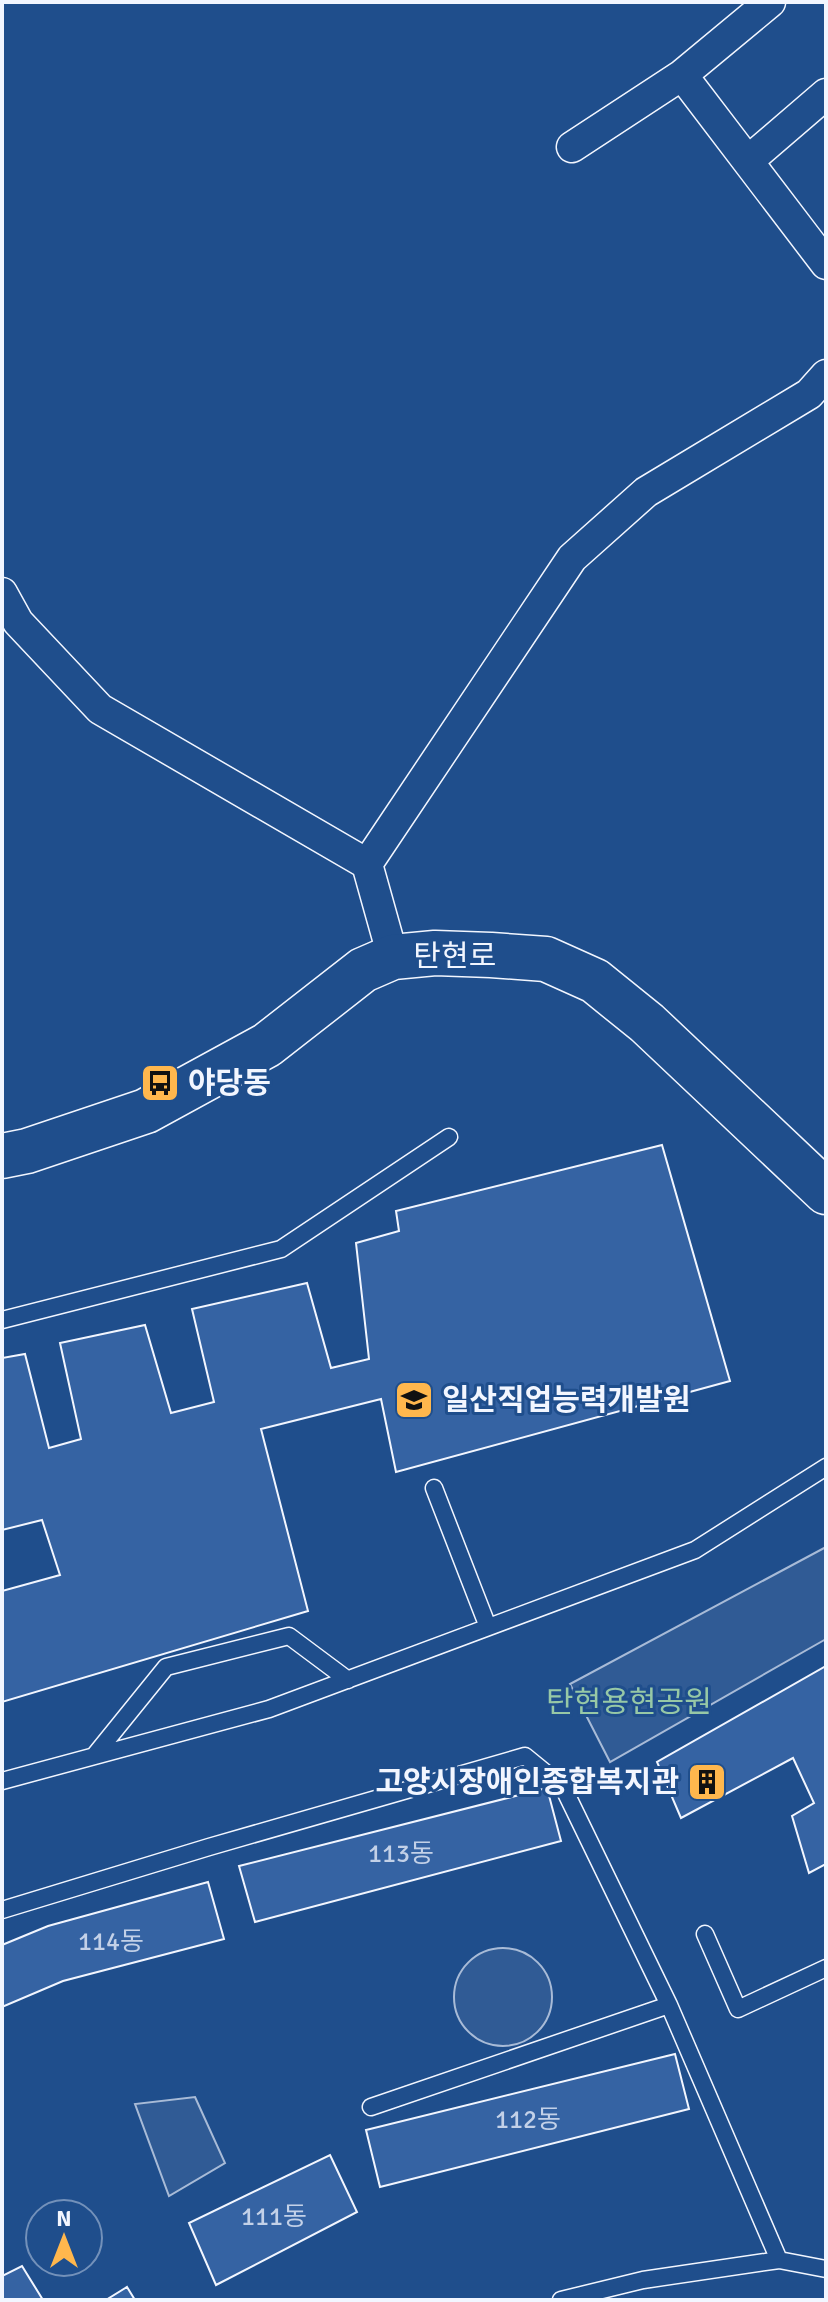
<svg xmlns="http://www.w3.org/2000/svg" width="828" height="2302" font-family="Signika,'Noto Sans KR',sans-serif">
<rect width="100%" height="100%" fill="#1f4e8c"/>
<path fill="#305b95" stroke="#a8bbd7" stroke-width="2" d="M826 1547V1639L610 1762 570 1684Z
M454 1997a49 49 0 1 1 98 0a49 49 0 1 1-98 0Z
M195 2097 225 2163 169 2196 135 2104Z"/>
<path fill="#3563a3" stroke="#f2f6ff" stroke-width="2" d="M662 1145 730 1381 396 1472 381 1399 261 1429 308 1611 2 1702V1591L60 1575 42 1520 2 1530V1358L25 1354 49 1448 81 1439 60 1343 145 1325 171 1413 214 1402 192 1309 307 1283 331 1368 369 1359 356 1243 399 1231 396 1211Z
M826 1666V1864L809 1873 792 1816 814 1803 793 1758 681 1818 657 1762Z
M547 1788 561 1841 255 1922 239 1866Z
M208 1882 224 1939 63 1981 2 2007V1945L48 1926Z
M675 2054 689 2109 380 2187 366 2130Z
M330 2155 357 2212 216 2285 189 2223Z
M22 2266 43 2300H2V2276Z
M127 2287 135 2300H106Z"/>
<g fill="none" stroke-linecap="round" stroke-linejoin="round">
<defs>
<path id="lane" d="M2 1320 281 1249 449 1137
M434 1488 488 1627
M94 1756 166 1667 289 1636 348 1680
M2 1781 269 1709 695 1550 826 1467
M2 1910 209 1847 525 1756 563 1787 669 2005 779 2260
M705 1934 738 2009 826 1968
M371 2107 669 2005
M561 2300 643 2280 779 2260 826 2269"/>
<path id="street" d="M770 2 682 75 826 264
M572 147 682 75
M748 161 826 94
M2 593 18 622 100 709 367 864
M393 957 367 864 572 558 646 492 809 394 826 375"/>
<path id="secondary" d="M2 1156 27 1151 146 1111 267 1045 363 970 393 957 435 953 491 955 546 959 595 981 647 1023 826 1192"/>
</defs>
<use href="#lane" stroke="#f2f6ff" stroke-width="19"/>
<use href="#street" stroke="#f2f6ff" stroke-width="33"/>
<use href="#secondary" stroke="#f2f6ff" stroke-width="47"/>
<use href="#lane" stroke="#1f4e8c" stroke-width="16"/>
<use href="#street" stroke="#1f4e8c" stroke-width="30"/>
<use href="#secondary" stroke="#1f4e8c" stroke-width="44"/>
</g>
<defs>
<symbol id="bus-square" viewBox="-11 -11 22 22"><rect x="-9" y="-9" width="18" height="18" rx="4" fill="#ffb74d" stroke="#1f4e8c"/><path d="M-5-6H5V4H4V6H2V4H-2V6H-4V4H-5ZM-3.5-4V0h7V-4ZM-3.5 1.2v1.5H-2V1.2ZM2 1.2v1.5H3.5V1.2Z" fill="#111"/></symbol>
<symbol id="school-square" viewBox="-11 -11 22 22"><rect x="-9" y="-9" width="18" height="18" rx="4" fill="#ffb74d" stroke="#1f4e8c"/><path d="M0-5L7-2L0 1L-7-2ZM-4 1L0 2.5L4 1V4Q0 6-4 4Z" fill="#111"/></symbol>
<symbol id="building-square" viewBox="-11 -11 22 22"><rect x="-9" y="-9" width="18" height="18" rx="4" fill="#ffb74d" stroke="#1f4e8c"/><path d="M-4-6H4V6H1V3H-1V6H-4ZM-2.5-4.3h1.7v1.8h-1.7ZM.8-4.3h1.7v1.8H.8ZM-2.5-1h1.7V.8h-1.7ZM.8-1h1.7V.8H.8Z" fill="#111"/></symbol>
</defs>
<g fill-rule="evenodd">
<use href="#bus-square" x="138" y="1061" width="44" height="44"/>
<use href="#school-square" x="392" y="1378" width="44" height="44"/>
<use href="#building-square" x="685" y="1760" width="44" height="44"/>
</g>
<g text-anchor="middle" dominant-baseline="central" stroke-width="6" stroke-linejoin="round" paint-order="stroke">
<g font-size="26" fill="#c3d1e8">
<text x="401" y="1854">113동</text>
<text x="111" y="1942">114동</text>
<text x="528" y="2120">112동</text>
<text x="274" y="2217">111동</text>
</g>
<g font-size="30" fill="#f2f6ff" stroke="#1f4e8c">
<text x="455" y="956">탄현로</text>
</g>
<g font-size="30" font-weight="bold" fill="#f2f6ff" stroke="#1f4e8c" text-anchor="start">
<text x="188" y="1083">야당동</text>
<text x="442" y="1400">일산직업능력개발원</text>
<text x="679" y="1782" text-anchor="end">고양시장애인종합복지관</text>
</g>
<g font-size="30" fill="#97c8a6" stroke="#1f4e8c">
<text x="629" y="1702">탄현용현공원</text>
</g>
</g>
<rect width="828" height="2302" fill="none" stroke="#f2f6ff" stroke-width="8"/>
<g transform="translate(64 2238)"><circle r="38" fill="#1f4e8c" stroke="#7391ba" stroke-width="2"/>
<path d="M0-6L14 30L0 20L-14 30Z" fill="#ffb74d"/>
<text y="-12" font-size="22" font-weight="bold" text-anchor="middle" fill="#f2f6ff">N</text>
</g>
</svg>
